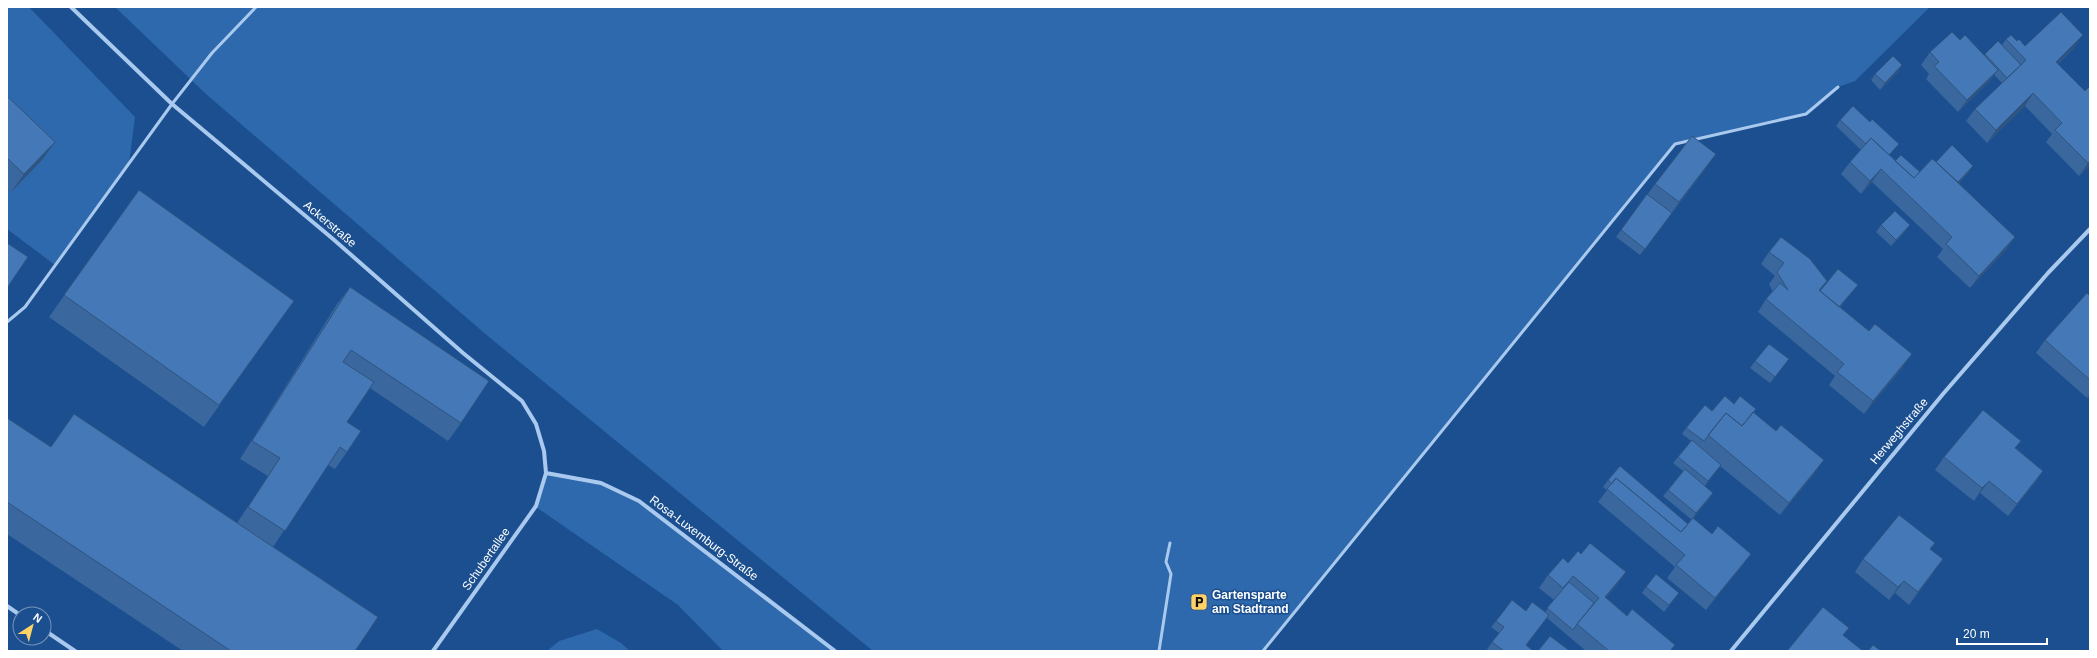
<svg xmlns="http://www.w3.org/2000/svg" width="2097" height="658" font-family="Arial,sans-serif">
<rect width="100%" height="100%" fill="#1b4f8f"/>
<path fill="#2e69ad" d="M7 7H29L135 117 129 164 55 265 7 229Z
M115 7H1930L1855 81 1838 87 1805 114 1674 143 1263 651H873L489 337 207 95Z
M546 474 603 484 638 502 833 651H723L678 605 536 507Z
M597 629 621 643 630 651H547L559 641Z"/>
<g fill="none" stroke-linecap="round" stroke-linejoin="round">
<path stroke="#a9c9ee" stroke-width="3" d="M7 322 25 307 172 104 212 53 256 7
M1159 651 1171 574 1166 562 1170 543
M1263 651 1675 144 1806 114 1838 87"/>
<path stroke="#a9c9ee" stroke-width="4" d="M71 7 172 104 333 239 463 353 522 401 536 424 544 451 546 473 536 506 433 651
M546 473 601 483 639 501 835 651
M7 606 20 615
M44 630 75 651
M1731 651 1943 394 2048 273 2090 229"/>
</g>
<path fill="#3a679d" d="M2006 39 2017 41 2025 46 2074 48 2058 64 2090 165 2079 176 2046 142 2052 134 2025 106 1987 143 1966 121 1975 109 2002 83 1994 75 1989 82 1958 112 1926 79 1929 74 1921 65 1930 52 1960 40 1984 55 2002 45Z
M1902 65 1898 72 1880 90 1871 80 1875 74Z
M7 96 42 160 11 192 7 187Z
M1840 120 1870 122 1899 144 1889 155 1895 161 1920 172 1936 162 1969 172 1959 183 2007 249 1970 288 1937 257 1943 249 1872 182 1861 194 1841 174 1850 162 1861 150 1836 126Z
M1707 167 1640 255 1616 237 1655 184Z
M139 190 278 323 204 427 49 317Z
M1881 225 1905 232 1891 246 1876 232Z
M1769 252 1821 289 1853 291 1840 307 1903 367 1864 414 1829 385 1835 376 1758 312 1766 299 1773 292 1769 284 1775 276 1761 264Z
M350 287 461 423 448 441 370 388 347 422V452L335 469 328 465 273 547 355 651H183L7 534V418L51 447 74 414 237 523 268 476 240 459 337 304Z
M2090 296V395L2087 398 2036 353 2045 340Z
M1755 361 1784 365 1770 383 1750 368Z
M1734 404 1754 413 1815 473 1780 515 1720 466 1705 486 1709 499 1693 518 1712 534 1751 554 1742 566 1706 610 1667 578 1675 567 1598 502 1607 490 1603 487 1608 480 1688 524 1692 520 1663 496 1668 490 1683 471 1673 463 1691 441 1682 434 1686 428 1712 411Z
M2016 448 2043 471 2034 484 2008 516 1980 493 1974 501 1935 470 1944 457Z
M1935 543 1930 549 1934 572 1909 605 1895 593 1889 600 1855 572 1863 559Z
M1568 563 1617 585 1606 598 1670 651H1586L1547 618 1526 645 1533 651H1491L1487 649 1499 633 1491 627 1496 621 1526 611 1545 612 1554 600 1539 588 1548 575Z
M1646 587 1674 600 1664 612 1642 593Z"/>
<path fill="#305480" d="M2083 35 2074 48 2047 74 2056 62Z
M1902 65 1898 72 1880 90 1885 83Z
M1998 70 1989 82 1958 112 1967 100Z
M2033 93 2025 106 1987 143 1996 130Z
M55 142 42 160 11 192 24 174Z
M1899 144 1894 150 1879 167 1883 160Z
M1716 154 1707 167 1670 215 1679 202Z
M2090 161V165L2079 176 2088 163Z
M1973 166 1969 172 1948 195 1952 188Z
M1881 169 1872 182 1861 194 1870 181Z
M1910 225 1905 232 1891 246 1896 240Z
M2015 237 2007 249 1970 288 1979 276Z
M1858 285 1853 291 1830 319 1835 312Z
M1912 354 1903 367 1864 414 1873 401Z
M1824 460 1815 473 1780 515 1789 503Z
M1721 465 1717 471 1703 488 1708 481Z
M2043 471 2034 484 2008 516 2017 504Z
M1989 481 1974 501 1982 488Z
M1713 493 1709 499 1692 520 1696 513Z
M1751 554 1742 566 1706 610 1715 598Z
M1943 559 1934 572 1909 605 1918 592Z
M1626 572 1617 585 1596 610 1605 597Z
M1904 581 1895 593 1889 600 1898 587Z
M1679 593 1674 600 1664 612 1669 605Z"/>
<path fill="#4478b7" stroke="#305480" d="M2061 12 2083 35 2056 62 2085 91 2090 86V161L2088 163 2055 130 2062 123 2033 93 1996 130 1975 109 2026 60 2006 39 2011 35 2017 41 2019 39 2025 46Z
M1952 32 1960 40 1965 35 1998 70 1967 100 1934 66 1939 62 1930 52Z
M1998 41 2021 65 2007 78 1985 54Z
M1893 56 1902 65 1885 83 1875 74Z
M7 96 55 142 24 174 7 158Z
M1853 106 1870 122 1872 119 1899 144 1889 155 1871 138 1866 144 1840 120Z
M1692 136 1716 154 1679 202 1655 184Z
M1871 138 1914 178 1932 159 1935 161 2015 237 1979 276 1946 244 1952 237 1881 169 1870 181 1850 162Z
M1952 145 1973 166 1958 182 1936 162Z
M1901 155 1920 172 1914 178 1895 161Z
M139 190 294 301 219 405 64 295Z
M1647 194 1672 213 1645 249 1621 230Z
M1895 211 1910 225 1896 240 1881 225Z
M1781 237 1810 259 1827 281 1819 290 1869 331 1875 324 1912 354 1873 401 1837 372 1844 364 1766 299 1780 283 1788 290 1777 272 1784 263 1769 252Z
M7 243 28 257 7 288Z
M1838 269 1858 285 1839 307 1820 291Z
M350 287 489 381 461 423 351 350 343 362 374 382 347 422 361 431 347 452 340 447 285 531 248 507 280 458 252 441Z
M2087 293 2090 296V380L2045 340Z
M1769 344 1789 359 1775 377 1755 361Z
M1725 396 1734 404 1740 396 1756 409 1742 426 1726 413 1704 441 1686 428 1705 405 1712 411Z
M1983 410 2021 441 2015 448 2043 471 2017 504 1989 481 1982 488 1944 457Z
M1753 412 1776 431 1781 425 1824 460 1789 503 1708 435 1726 413 1742 426Z
M74 414 378 617 355 651H231L7 502V418L51 447Z
M1692 440 1721 465 1708 481 1678 457Z
M1620 466 1688 524 1681 532 1616 478 1612 484 1608 480Z
M1685 469 1713 493 1696 513 1668 490Z
M1616 478 1681 532 1693 518 1712 534 1718 526 1751 554 1715 598 1676 565 1685 555 1607 489Z
M1899 515 1935 543 1930 549 1943 559 1918 592 1904 581 1898 587 1863 559Z
M1590 543 1626 572 1605 597 1627 616 1632 609 1675 645 1670 651H1609L1577 624 1599 598 1573 576 1563 588 1548 575 1563 558 1568 563 1578 551 1581 554Z
M1656 574 1679 593 1669 605 1646 587Z
M1569 582 1594 603 1577 624 1573 630 1547 608Z
M1512 600 1526 611 1532 602 1549 615 1526 645 1533 651H1504L1492 642 1504 627 1496 621Z
M1823 607 1849 628 1843 635 1863 651H1787Z
M1550 636 1570 651H1538Z
M1873 645 1881 651H1868Z"/>
<defs>
<symbol id="parking-square" viewBox="-11 -11 22 22"><rect x="-9" y="-9" width="18" height="18" rx="4" fill="#ffd166" stroke="#1b4f8f"/><path d="M-3.5-5.5H1a3.5 3.5 0 0 1 0 7H-1V5.5H-3.5ZM-1-3.4V-.6H.8a1.4 1.4 0 0 0 0-2.8Z" fill="#111"/></symbol>
</defs>
<g fill-rule="evenodd">
<use href="#parking-square" x="1189" y="592" width="20" height="20"/>
</g>
<g text-anchor="middle" dominant-baseline="central" stroke-width="3" stroke-linejoin="round" paint-order="stroke">
<g font-size="12" fill="#fff" stroke="#1b4f8f">
<text transform="translate(330 224) rotate(40)">Ackerstraße</text>
<text transform="translate(1899 431) rotate(-50)">Herweghstraße</text>
<text transform="translate(704 538) rotate(37)">Rosa-Luxemburg-Straße</text>
<text transform="translate(486 559) rotate(-55)">Schubertallee</text>
</g>
<g font-size="12" font-weight="bold" fill="#fff" stroke="#1b4f8f" text-anchor="start">
<text x="1212" y="595">Gartensparte<tspan x="1212" dy="14">am Stadtrand</tspan></text>
</g>
</g>
<rect width="2097" height="658" fill="none" stroke="#ffffff" stroke-width="16"/>
<g transform="translate(32 626) rotate(36)"><circle r="19" fill="#1b4f8f" stroke="#7695bc"/>
<path d="M0-3L7 15L0 10L-7 15Z" fill="#ffd166"/>
<text y="-6" font-size="11" font-weight="bold" text-anchor="middle" fill="#ffffff">N</text>
</g>
<path d="M1957 638v6h90v-6" fill="none" stroke="#ffffff" stroke-width="2"/>
<text x="1963" y="638" font-size="12" fill="#ffffff" stroke="#1b4f8f" stroke-width="3" paint-order="stroke">20 m</text>
</svg>
